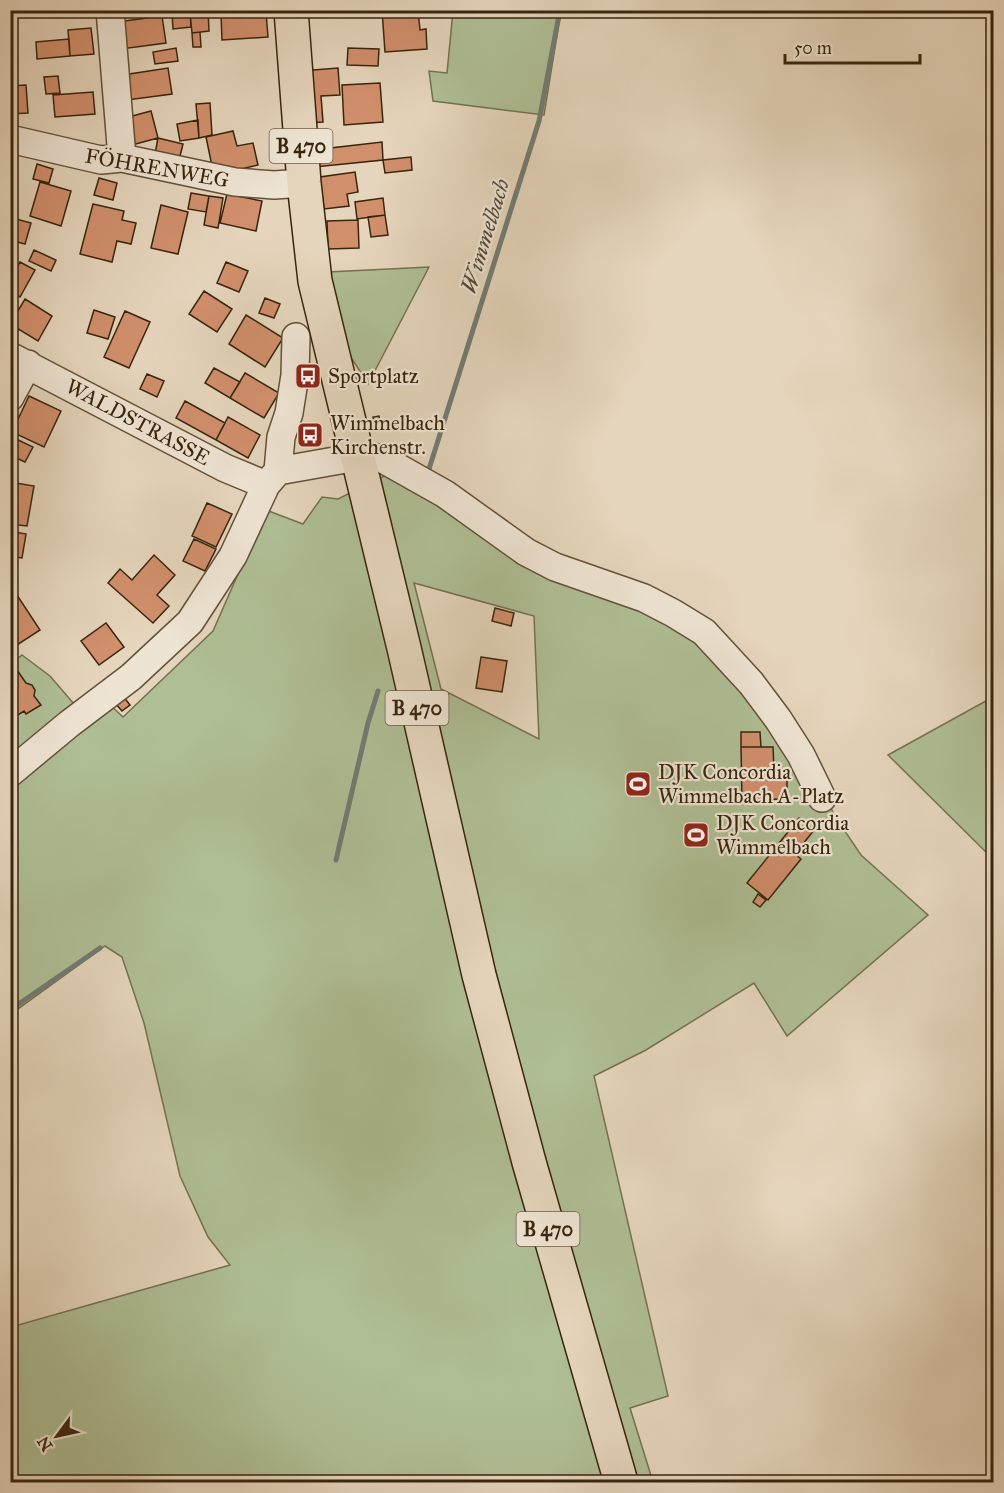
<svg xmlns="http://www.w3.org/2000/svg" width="1004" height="1493" font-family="'IM FELL Great Primer',serif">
<rect width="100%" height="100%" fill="#e5d5bc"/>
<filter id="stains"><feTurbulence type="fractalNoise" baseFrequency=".00333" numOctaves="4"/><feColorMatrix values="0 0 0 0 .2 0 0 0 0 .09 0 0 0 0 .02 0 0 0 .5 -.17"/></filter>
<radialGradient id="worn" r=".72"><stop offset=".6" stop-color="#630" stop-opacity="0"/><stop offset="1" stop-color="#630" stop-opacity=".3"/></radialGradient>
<path fill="#afbe95" stroke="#747250" stroke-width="1.5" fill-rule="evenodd" d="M453 11H561L544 115 433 101 429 71 447 73Z
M429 267 368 384 343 345 328 272Z
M386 475 534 549 669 601 811 759 834 815 861 855 928 915 787 1036 754 983 646 1050 594 1076 668 1396 630 1408 653 1482H11V1327L230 1265 208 1237 180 1176 144 1023 122 957 105 946 11 1014 10 789 107 702 123 717 213 631 266 510 303 524 322 497 338 499ZM414 583 534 616 539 739 441 689Z
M22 655 50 676 74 704 10 760V665Z
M993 697V859L888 755Z"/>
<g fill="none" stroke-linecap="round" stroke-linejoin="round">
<path stroke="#727c74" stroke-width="5" d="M429 469 539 121 560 10
M336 860 368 723 378 691
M10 1010 100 948"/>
</g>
<path fill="#d18f6c" stroke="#38250c" stroke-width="1.5" d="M208 10 209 31 192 33 190 12Z
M313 10H354V15L313 16Z
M382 10H418L420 30 426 29 427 49 385 52Z
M190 12 191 27 173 29 172 13Z
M266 12 268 37 222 40 221 15Z
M162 16 166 43 121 49 117 22Z
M91 28 94 54 70 56 68 30Z
M200 32 201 47H193L192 33Z
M69 39 70 56 37 59 36 42Z
M176 48 178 61 155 64 153 52Z
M348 48 379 49 378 66 347 65Z
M168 68 172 94 127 100 123 75Z
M338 68 340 95 321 96 323 122 306 123 301 71Z
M58 76 60 93 46 94 44 77Z
M380 83 383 122 344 125 342 85Z
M26 85 28 113 10 114V86Z
M93 92 95 114 55 117 53 95Z
M210 103 212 135 199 138 196 104Z
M151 111 158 138 128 146 121 119Z
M198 120 199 138 180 141 177 124Z
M233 131 237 146 253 143 258 165 241 169 212 166 206 137Z
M158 138 183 144 179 160 155 154Z
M382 142 383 160 315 167 313 150Z
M10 157 17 159 10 190Z
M411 157 412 170 385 173 383 160Z
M37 164 53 169 49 183 33 179Z
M355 172 358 192 347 194 349 206 324 209 320 177Z
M99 178 117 183 113 200 94 195Z
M40 182 71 191 61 226 30 216Z
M191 193 209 196 206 212 188 209Z
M227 194 262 201 256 231 220 223Z
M209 196 223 198 218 228 204 225Z
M383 198 385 215 357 219 355 202Z
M93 204 124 211 122 220 136 223 131 244 117 241 112 262 80 254Z
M161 205 188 212 178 254 151 248Z
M385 215 388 235 371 237 368 217Z
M16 219 31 223 25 244 10 240Z
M358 220 359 248 328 249 327 221Z
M34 250 56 260 51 271 29 261Z
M20 262 35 270 20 297 10 291V279Z
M226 262 248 271 239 292 217 283Z
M204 291 232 309 217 332 189 314Z
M265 298 280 304 274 318 259 313Z
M25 299 52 316 38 341 10 324Z
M94 310 115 317 108 339 87 333Z
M125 311 150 322 129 368 104 357Z
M246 315 283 338 265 367 229 344Z
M214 368 240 382 230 398 205 383Z
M245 373 279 393 264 418 230 398Z
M147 374 164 381 157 397 140 389Z
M29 396 61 411 44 447 12 432Z
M185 401 225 423 216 440 176 418Z
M379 416 381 429 375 430 373 417Z
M228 417 260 435 248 458 216 440Z
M12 437 33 447 25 462 10 455Z
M10 482 34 486 27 526 10 524Z
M207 503 232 514 216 547 192 536Z
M10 531 26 534 22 558 10 556Z
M194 539 216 549 205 571 183 561Z
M154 555 175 575 157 595 169 606 153 623 108 583 120 569 132 580Z
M13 589 40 630 17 645 13 638 10 639V591Z
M495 608 514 613 511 626 492 621Z
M106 623 124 647 99 665 81 641Z
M481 657 507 661 502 692 476 688Z
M17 670 26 683 32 685 35 690 34 696 41 705 26 714 24 711 10 720V674Z
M123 696 130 705 122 711 115 703Z
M741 732H760L761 747H741Z
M741 747H773L774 769H787V799L742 800Z
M799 818 814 830 795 854 780 842Z
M780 842 801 859 768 900 747 883Z
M758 894 766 900 760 907 753 902Z"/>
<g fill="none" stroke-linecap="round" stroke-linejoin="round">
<defs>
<path id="minor" d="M110 10 122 158
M10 139 101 160 122 158 235 182 274 185 304 183
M10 356 225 468 266 485
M10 397 28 364
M278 471 281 437 289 413 295 375 296 337
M10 773 69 724 131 677 190 622 233 556 266 485 278 471 357 457 381 458 445 494 526 552 555 567 644 598 673 613 704 632 751 683 778 719 801 755 822 798"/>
<path id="major" d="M291 10 304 183 315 281 404 648 479 975 529 1162 621 1482"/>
</defs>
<use href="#minor" stroke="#635138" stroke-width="30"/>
<use href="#major" stroke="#38250c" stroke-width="36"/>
<use href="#minor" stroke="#eee4d3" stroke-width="27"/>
<use href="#major" stroke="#e5d5bc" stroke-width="33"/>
</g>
<defs>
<symbol id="bus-square" viewBox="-11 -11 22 22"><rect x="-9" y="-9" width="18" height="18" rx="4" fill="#8f2418" stroke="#eee4d3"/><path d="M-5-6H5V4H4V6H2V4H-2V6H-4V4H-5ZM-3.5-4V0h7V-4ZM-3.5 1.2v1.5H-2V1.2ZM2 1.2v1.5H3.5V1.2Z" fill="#fff"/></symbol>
<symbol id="stadium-square" viewBox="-11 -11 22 22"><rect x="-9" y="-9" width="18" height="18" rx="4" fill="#8f2418" stroke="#eee4d3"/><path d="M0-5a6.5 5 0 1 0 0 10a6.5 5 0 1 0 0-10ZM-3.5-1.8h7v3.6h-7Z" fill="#fff"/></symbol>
</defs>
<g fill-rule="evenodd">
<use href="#bus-square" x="293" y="361" width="30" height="30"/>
<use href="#bus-square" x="295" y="420" width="30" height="30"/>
<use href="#stadium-square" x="623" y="769" width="30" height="30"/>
<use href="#stadium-square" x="681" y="820" width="30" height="30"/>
</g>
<g text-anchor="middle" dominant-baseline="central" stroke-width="4.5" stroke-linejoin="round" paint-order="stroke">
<g fill="#eee4d3" stroke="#6f5e48" stroke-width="1.5">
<rect x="269.5" y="129" width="63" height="34" rx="4.5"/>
<rect x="385.5" y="691" width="63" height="34" rx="4.5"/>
<rect x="516.5" y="1212" width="63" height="34" rx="4.5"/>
</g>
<g font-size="20" font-weight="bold" fill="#38250c">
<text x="301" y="146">B 470</text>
<text x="417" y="708">B 470</text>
<text x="548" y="1229">B 470</text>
</g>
<g font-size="21" fill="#38250c" stroke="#eee4d3">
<text transform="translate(157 168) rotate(10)">FÖHRENWEG</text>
<text transform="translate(138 422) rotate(28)">WALDSTRASSE</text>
</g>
<g font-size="21" fill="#38250c" stroke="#eee4d3" text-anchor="start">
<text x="328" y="376">Sportplatz</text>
<text x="330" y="423">Wimmelbach<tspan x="330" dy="24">Kirchenstr.</tspan></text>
<text x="658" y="772">DJK Concordia<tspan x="658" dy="24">Wimmelbach A-Platz</tspan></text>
<text x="716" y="823">DJK Concordia<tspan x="716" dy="24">Wimmelbach</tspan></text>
</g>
<g font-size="22" font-style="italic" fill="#504938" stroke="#eee4d3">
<text transform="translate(485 236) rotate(-73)">Wimmelbach</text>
</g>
</g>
<rect width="1004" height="1493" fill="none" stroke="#e5d5bc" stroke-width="36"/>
<rect x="12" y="12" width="980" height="1469" fill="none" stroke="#38250c" stroke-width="3"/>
<rect x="18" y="18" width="968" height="1457" fill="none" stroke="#38250c" stroke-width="1.5"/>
<g transform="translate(57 1436) rotate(237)" stroke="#eee4d3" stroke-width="4.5" paint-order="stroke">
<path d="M0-4.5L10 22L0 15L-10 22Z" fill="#38250c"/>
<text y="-9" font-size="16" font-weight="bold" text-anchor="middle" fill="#38250c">N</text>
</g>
<path d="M785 54v9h135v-9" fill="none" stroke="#38250c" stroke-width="3"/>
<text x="794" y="54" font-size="18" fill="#38250c" stroke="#eee4d3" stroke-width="4.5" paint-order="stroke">50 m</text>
<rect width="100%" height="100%" filter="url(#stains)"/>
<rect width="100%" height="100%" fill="url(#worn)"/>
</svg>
